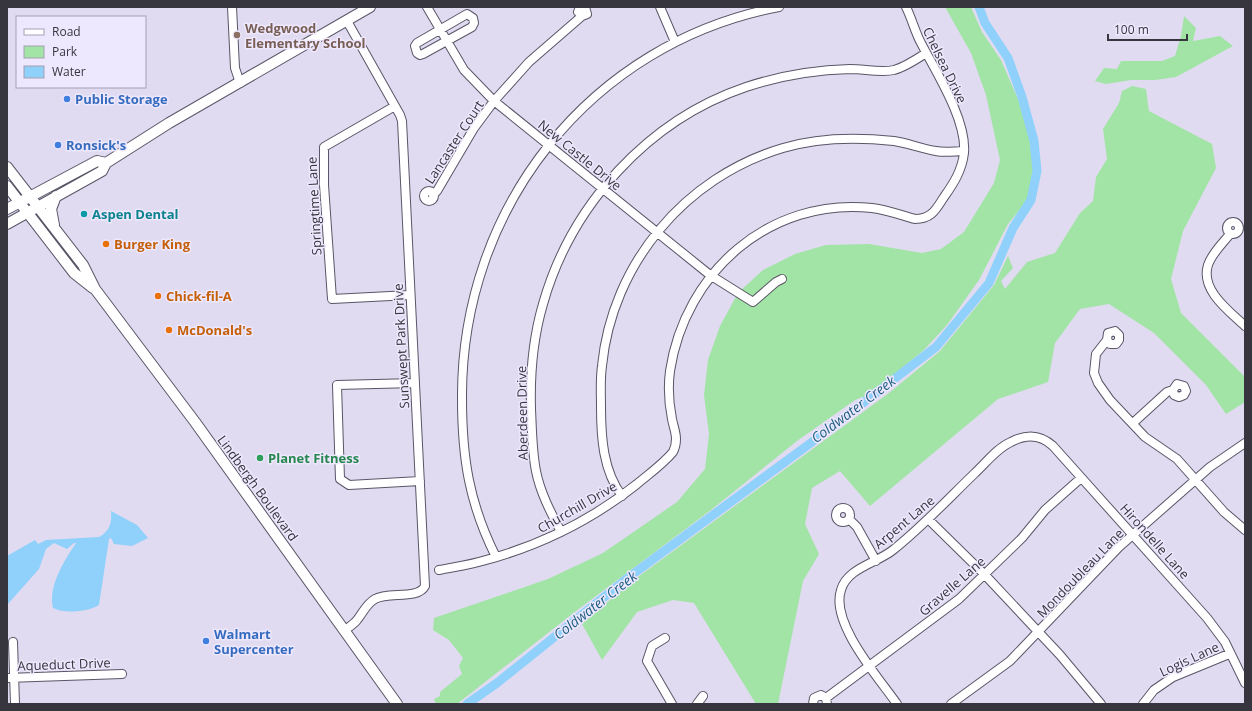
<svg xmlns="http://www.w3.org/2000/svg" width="1252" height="711" font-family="'Open Sans',sans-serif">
<rect width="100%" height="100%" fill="#e1dbf1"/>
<path fill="#a1e4a5" d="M945 7H971L982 32 1001 60 1020 104 1030 133 1035 162 1034 180 1027 201 1008 224 979 280 947 325 924 350 870 394 855 400 797 441 711 510 576 611 457 704H436L434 699 440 696V692L462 674 459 666 463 658 449 640 433 630 434 618 548 579 603 553 677 502 705 469 709 434 704 395 708 360 720 326 738 293 763 270 795 254 826 245 869 244 922 253 941 249 964 232 994 183 1000 160 986 95 971 53Z
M1184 16 1196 28 1193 41 1220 36 1233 46 1176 77 1155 80H1131L1106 84 1095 81 1104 68 1117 69 1121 61H1162L1175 56 1181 36Z
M1132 86 1146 89 1149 111 1212 144 1216 168 1183 231 1171 279 1181 313 1245 377V402L1226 414 1206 385 1154 333 1109 304 1080 309 1055 343 1048 382 998 399 870 506 840 471 812 488 805 524 819 554 803 581 778 704H756L694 603 673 600 637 612 602 660 582 624 631 582 889 393 940 351 994 285 1008 256 1013 268 1001 281 1005 289 1027 262 1055 253 1080 213 1093 201 1096 177 1107 159 1103 129 1119 103 1122 91Z"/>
<path fill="#8fd1fb" d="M111 511 137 525 148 538 132 546 114 544 111 538 109 539 99 605C88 612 64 614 53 608 48 586 64 561 76 543H74L67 549 54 543 46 549 39 569 7 605V556L35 540 38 544 46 540 99 537C110 531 112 523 111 511Z"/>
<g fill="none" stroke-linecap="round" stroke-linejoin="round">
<path stroke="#8fd1fb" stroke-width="9" d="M467 704 497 683 629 577 808 445 936 347 989 283 1013 228 1031 200 1037 171 1034 141 1022 97 1008 58 985 23 979 7"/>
<defs>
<path id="minor" d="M232 7 235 68 240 83
M427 7 464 70 494 101 710 275 753 302 776 282 782 279
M580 7 578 12 582 16
M660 7 675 42
M467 14 473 18 474 23 472 27 423 54 420 55 417 53 415 46 417 43Z
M395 106 324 147V185L332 299 410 295
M424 196a5 5 0 1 1 10 0a5 5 0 1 1-10 0Z
M433 195 437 191 474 128 494 101 529 62 582 16 587 14 585 7
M1227 228a6 6 0 1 1 12 0a6 6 0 1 1-12 0Z
M1230 234C1223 243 1212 253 1208 265 1200 290 1229 311 1245 326
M1107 340 1110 344H1116L1119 340V335L1115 331 1108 333 1107 340 1096 354 1094 373 1098 383 1110 400 1145 437 1177 459 1224 512 1245 530
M415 383 337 385 340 479 349 485 420 481
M1133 423 1167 392 1173 390 1177 384 1184 386 1186 391 1184 395 1179 397 1174 395 1173 390
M622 496C603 471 601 437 601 407 601 393 600 380 602 366 612 264 685 177 783 148 819 137 857 137 894 141 908 143 922 149 936 151 945 153 955 151 964 151
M836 515a7 7 0 1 1 14 0a7 7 0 1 1-14 0Z
M849 519 857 527 876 561
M928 519 985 575 1060 655 1101 704
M561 532C551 513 540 492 536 471 532 451 532 429 531 409 530 374 533 338 543 304 571 205 648 120 746 87 779 76 815 70 850 69 864 69 881 73 894 70 905 67 917 59 926 53
M496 557C469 503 462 458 462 398 461 208 590 43 779 7
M439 570C454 567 470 565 486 560 541 545 593 519 637 484 649 474 663 464 673 452 675 448 676 443 676 439 676 432 673 425 672 419 669 404 668 386 670 371 685 272 770 197 872 208 887 210 901 215 915 219 932 219 936 209 944 197 954 183 962 170 964 153 967 120 936 72 921 43 915 32 912 19 906 7
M345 630C349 627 354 624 357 620 363 613 366 604 375 599 388 591 418 600 425 586L402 121 400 115 347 21
M665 638 652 646 647 661 672 704
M13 642 15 704
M7 678 122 674
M826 698 959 599 1022 538 1045 510 1081 478
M697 704 703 696
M813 704 814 698 821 695 826 698 827 704
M897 704C879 678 830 623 841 590 847 568 877 563 893 550 922 527 948 499 975 473 986 463 997 448 1011 442 1026 434 1040 434 1053 446L1207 618 1225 642 1245 683
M951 704 1010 661 1119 547 1210 467 1245 443
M1143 704 1154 690 1173 677 1229 654"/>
<path id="major" d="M7 167 83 265 95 289 195 422 397 704
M7 186 74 273 93 288
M7 209 97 161 106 163
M7 224 102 171 106 163 169 123 370 7
M54 225 51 209 56 196"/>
</defs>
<use href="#minor" stroke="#5a5567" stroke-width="10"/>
<use href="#major" stroke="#5a5567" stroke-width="12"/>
<use href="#minor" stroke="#fff" stroke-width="8"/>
<use href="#major" stroke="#fff" stroke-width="10"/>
</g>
<circle fill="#8d6e63" stroke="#eee8fe" stroke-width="1.5" cx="237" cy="35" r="4"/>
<g fill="#3f7fe0" stroke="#eee8fe" stroke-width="1.5">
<circle cx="67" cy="99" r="4"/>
<circle cx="58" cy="145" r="4"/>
<circle cx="206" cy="641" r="4"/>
</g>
<circle fill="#0f9aa8" stroke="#eee8fe" stroke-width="1.5" cx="84" cy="214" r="4"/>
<g fill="#e8710a" stroke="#eee8fe" stroke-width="1.5">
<circle cx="106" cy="244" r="4"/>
<circle cx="158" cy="296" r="4"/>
<circle cx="169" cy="330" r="4"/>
</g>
<circle fill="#2e9e5b" stroke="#eee8fe" stroke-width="1.5" cx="260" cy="458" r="4"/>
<g text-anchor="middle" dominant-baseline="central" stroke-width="3" stroke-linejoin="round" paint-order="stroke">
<g font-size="13" font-weight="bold" fill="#785e54" stroke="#eee8fe" text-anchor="start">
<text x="245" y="28">Wedgwood<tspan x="245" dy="15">Elementary School</tspan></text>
</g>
<g font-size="13" fill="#37353d" stroke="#eee8fe">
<text transform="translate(945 65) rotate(64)">Chelsea Drive</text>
<text transform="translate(454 142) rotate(-57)">Lancaster Court</text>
<text transform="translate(580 155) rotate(39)">New Castle Drive</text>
<text transform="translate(314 206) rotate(-93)">Springtime Lane</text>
<text transform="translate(401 346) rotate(-93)">Sunswept Park Drive</text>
<text transform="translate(522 413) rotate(-91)">Aberdeen Drive</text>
<text transform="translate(258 488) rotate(54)">Lindbergh Boulevard</text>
<text transform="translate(577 507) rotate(-30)">Churchill Drive</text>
<text transform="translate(904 522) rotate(-40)">Arpent Lane</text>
<text transform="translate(1155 541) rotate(48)">Hirondelle Lane</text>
<text transform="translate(1080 573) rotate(-46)">Mondoubleau Lane</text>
<text transform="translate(952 586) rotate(-41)">Gravelle Lane</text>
<text transform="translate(1189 659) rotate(-25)">Logis Lane</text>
<text transform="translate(64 664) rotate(-2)">Aqueduct Drive</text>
</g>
<g font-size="13" font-weight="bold" fill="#366cbe" stroke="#eee8fe" text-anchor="start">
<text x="75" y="99">Public Storage</text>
<text x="66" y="145">Ronsick's</text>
<text x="214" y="634">Walmart<tspan x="214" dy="15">Supercenter</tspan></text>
</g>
<g font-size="13" font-weight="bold" fill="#0d838f" stroke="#eee8fe" text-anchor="start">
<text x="92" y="214">Aspen Dental</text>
</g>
<g font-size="13" font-weight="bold" fill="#c56008" stroke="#eee8fe" text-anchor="start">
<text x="114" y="244">Burger King</text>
<text x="166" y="296">Chick-fil-A</text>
<text x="177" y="330">McDonald's</text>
</g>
<g font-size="13" font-weight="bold" fill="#27864d" stroke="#eee8fe" text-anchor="start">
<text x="268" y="458">Planet Fitness</text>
</g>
<g font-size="14" font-style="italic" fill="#1d5e81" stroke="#eee8fe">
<text transform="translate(853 409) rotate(-37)">Coldwater Creek</text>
<text transform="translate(595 605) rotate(-38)">Coldwater Creek</text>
</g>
</g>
<rect width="1252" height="711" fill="none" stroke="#37353d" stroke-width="16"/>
<rect x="16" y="16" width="130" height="72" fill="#eee8fe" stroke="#a5a0b1"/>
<rect x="24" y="29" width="20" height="6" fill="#ffffff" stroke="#a5a0b1"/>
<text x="52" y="36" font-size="12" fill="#37353d">Road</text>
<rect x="24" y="46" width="20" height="12" fill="#a1e4a5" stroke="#a5a0b1"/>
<text x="52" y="56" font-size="12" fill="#37353d">Park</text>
<rect x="24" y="66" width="20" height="12" fill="#8fd1fb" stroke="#a5a0b1"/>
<text x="52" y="76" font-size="12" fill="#37353d">Water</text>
<path d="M1108 34v6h79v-6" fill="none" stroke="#37353d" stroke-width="2"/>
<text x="1114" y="34" font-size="12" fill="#37353d" stroke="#eee8fe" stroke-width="3" paint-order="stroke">100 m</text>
</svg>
